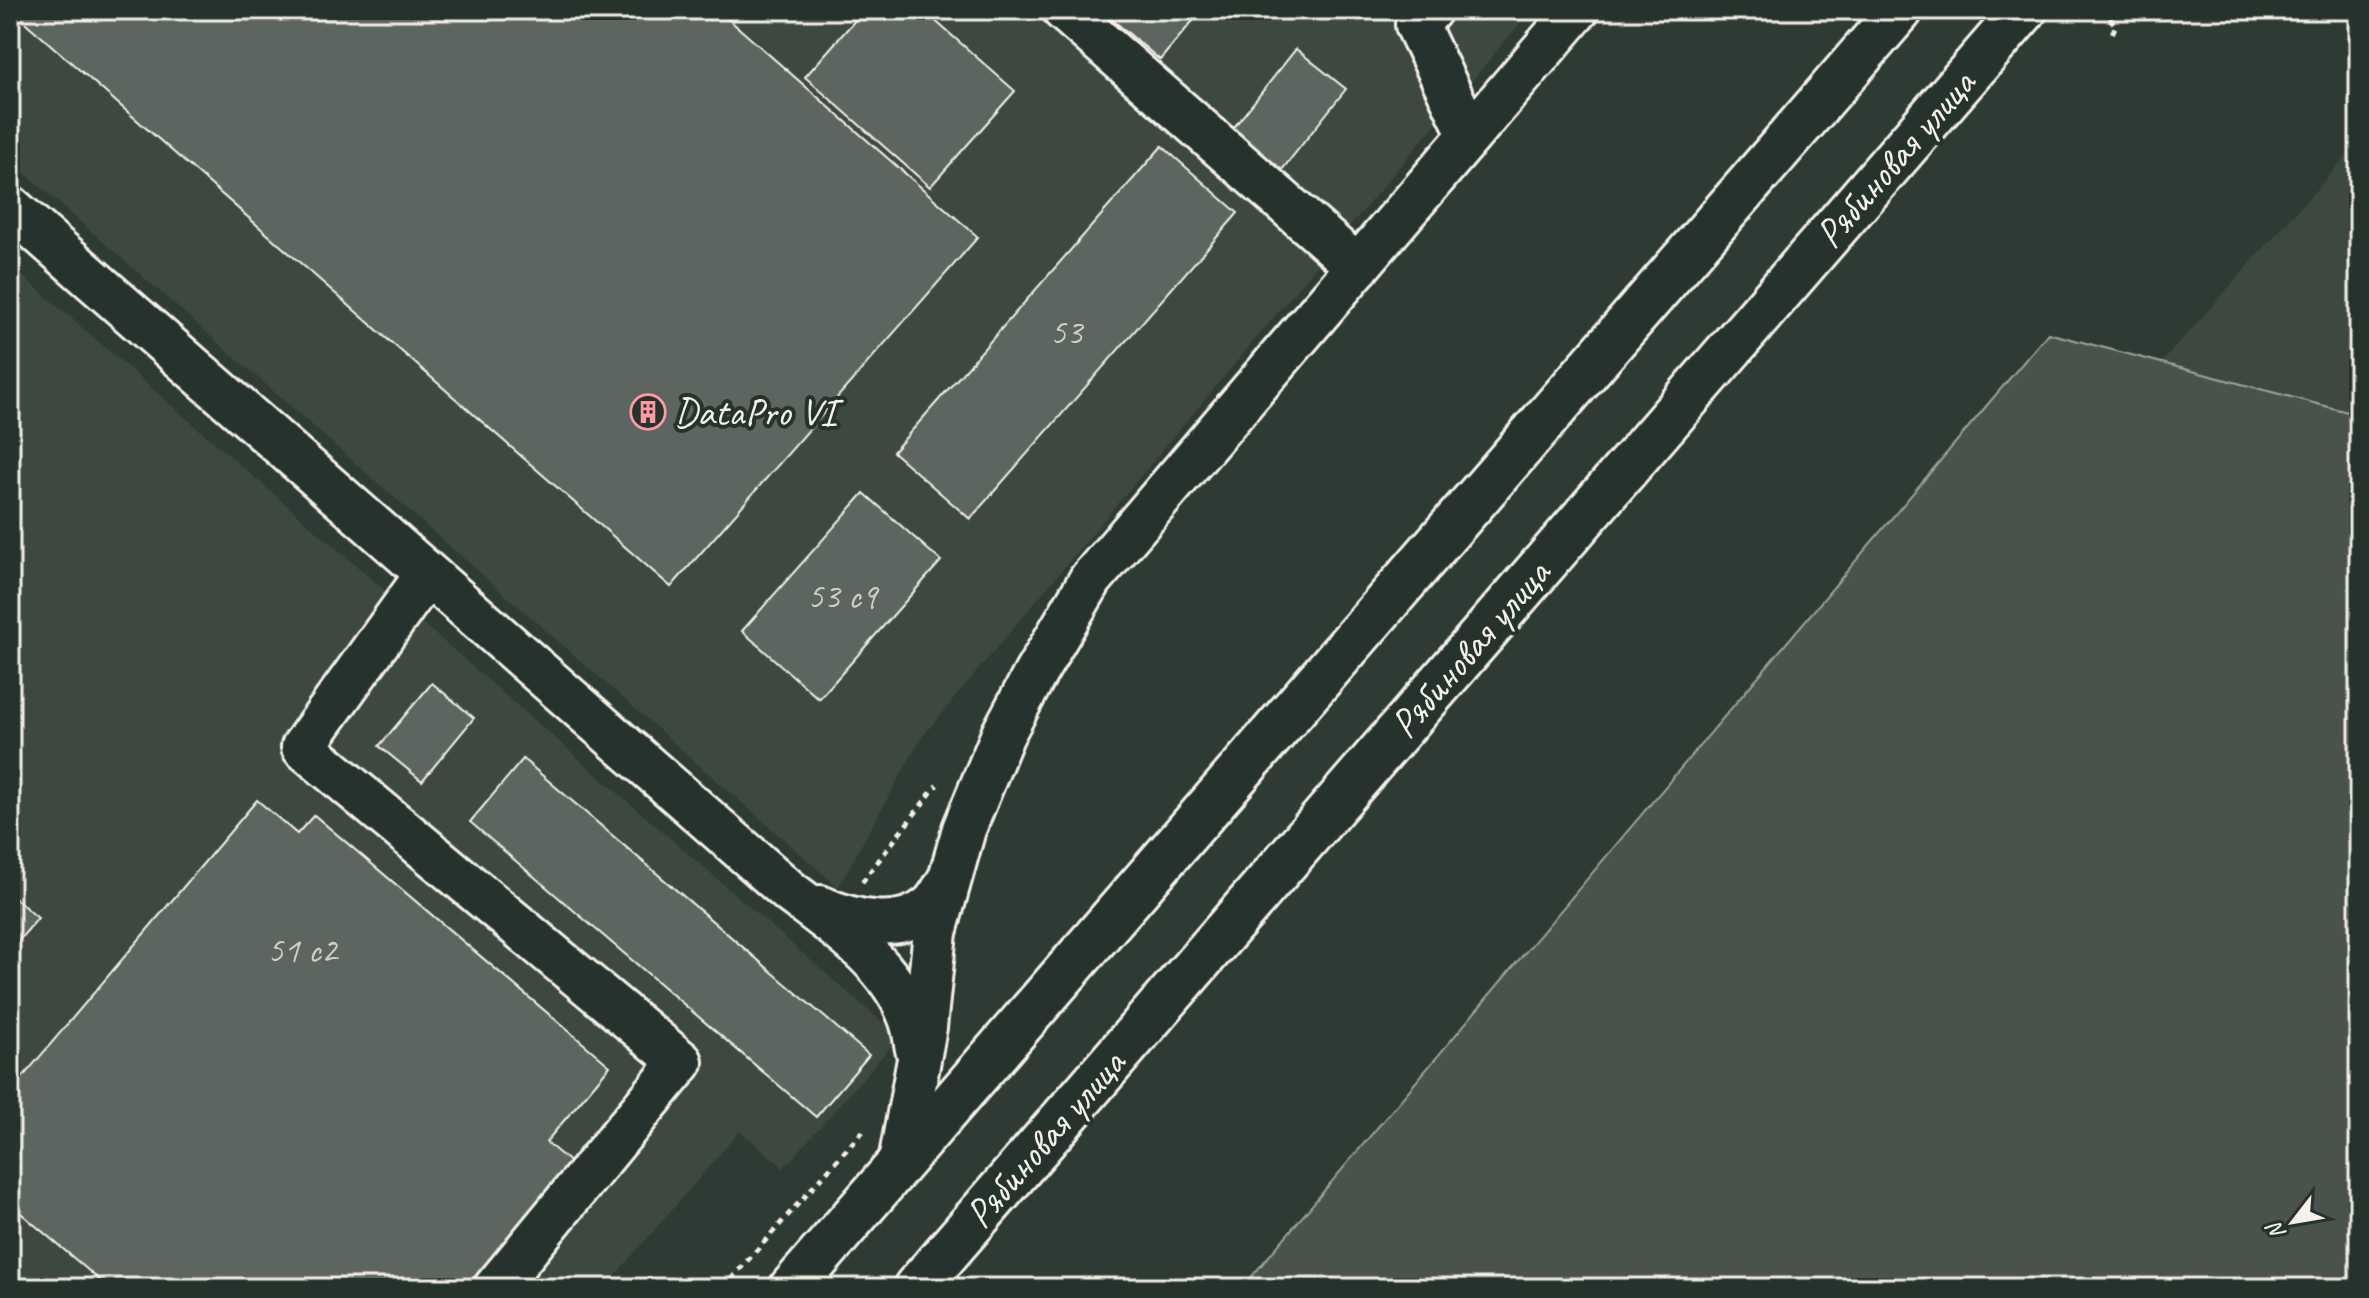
<svg xmlns="http://www.w3.org/2000/svg" width="2369" height="1298" font-family="Caveat,sans-serif">
<rect width="100%" height="100%" fill="#2e3b34"/>
<filter id="ink" filterUnits="userSpaceOnUse"><feTurbulence type="fractalNoise" baseFrequency=".0125" numOctaves="2"/><feDisplacementMap in="SourceGraphic" scale="16" xChannelSelector="R" yChannelSelector="G"/><feConvolveMatrix kernelMatrix="1 2 1 2 8 2 1 2 1" color-interpolation-filters="sRGB"/></filter>
<g filter="url(#ink)">
<path fill="#3c4841" d="M10 10H1531L922 737 838 887 10 160Z
M2359 142V415L2162 362Z
M10 265 899 1037 784 1168 740 1131 604 1288H10Z"/>
<path fill="#48524c" stroke="#9ea29a" stroke-width="2" d="M2048 333 2359 415V1288H1242Z"/>
<path fill="#5c655e" stroke="#f4f1e8" stroke-width="2" d="M11 10H718L978 237 671 587Z
M864 10H923L1015 91 930 187 805 77Z
M1101 10H1202L1160 60Z
M1296 49 1346 89 1281 171 1231 131Z
M1162 146 1238 213 970 519 893 452Z
M864 493 941 561 819 699 742 631Z
M432 683 474 718 422 781 379 746Z
M523 759 869 1055 816 1117 470 822Z
M257 800 297 834 314 815 610 1066 546 1142 571 1163 465 1288H109L10 1204V1092Z
M10 894 38 918 10 951Z"/>
<g fill="none" stroke-linecap="round" stroke-linejoin="round">
<defs>
<path id="minor" d="M1064 10 1358 267
M1430 10 1417 25 1470 135
M10 207 790 892C835 926 891 963 910 1018 914 1028 915 1039 917 1049
M427 574 303 747 681 1062 495 1288
M820 907C853 922 900 933 931 906 938 900 944 888 949 880
M900 1162 925 1027 935 932 964 829 1003 734 1035 674 1091 579 1577 10"/>
<path id="major" d="M792 1288 1900 10
M916 1288 2024 10"/>
</defs>
<use href="#minor" stroke="#f4f1e8" stroke-width="48"/>
<use href="#major" stroke="#f4f1e8" stroke-width="50"/>
<path stroke="#f4f1e8" stroke-width="5" stroke-dasharray="6 6" stroke-linecap="butt" d="M2101 10 2116 25 2111 36
M862 882 937 785
M723 1288 864 1130"/>
<use href="#minor" stroke="#26332d" stroke-width="42"/>
<use href="#major" stroke="#26332d" stroke-width="44"/>
</g>
</g>
<defs>
<symbol id="building-ring" viewBox="-11 -11 22 22"><circle r="9.5" fill="#26332d" stroke="#ff9aa2" stroke-width="1.5"/><path d="M-4-6H4V6H1V3H-1V6H-4ZM-2.5-4.3h1.7v1.8h-1.7ZM.8-4.3h1.7v1.8H.8ZM-2.5-1h1.7V.8h-1.7ZM.8-1h1.7V.8H.8Z" fill="#ff9aa2"/></symbol>
</defs>
<g fill-rule="evenodd">
<use href="#building-ring" x="628" y="392" width="40" height="40"/>
</g>
<g text-anchor="middle" dominant-baseline="central" stroke-width="8" stroke-linejoin="round" paint-order="stroke">
<g font-size="36" fill="#cecec6">
<text x="1066" y="332">53</text>
<text x="842" y="596">53 с9</text>
<text x="302" y="950">51 с2</text>
</g>
<g font-size="40" fill="#f4f1e8" stroke="#26332d">
<text transform="translate(1895 159) rotate(-49)">Рябиновая улица</text>
<text transform="translate(1470 649) rotate(-49)">Рябиновая улица</text>
<text transform="translate(1045 1139) rotate(-49)">Рябиновая улица</text>
</g>
<g font-size="40" fill="#f4f1e8" stroke="#26332d" text-anchor="start">
<text x="674" y="412">DataPro VI</text>
</g>
</g>
<rect width="2369" height="1298" fill="none" stroke="#26332d" stroke-width="40"/>
<rect x="20" y="20" width="2329" height="1258" fill="none" stroke="#f4f1e8" stroke-width="3" filter="url(#ink)"/>
<g transform="translate(2293 1222) rotate(239)" stroke="#26332d" stroke-width="6" paint-order="stroke">
<path d="M0-6L14 30L0 20L-14 30Z" fill="#f4f1e8"/>
<text y="-12" font-size="22" font-weight="bold" text-anchor="middle" fill="#f4f1e8">N</text>
</g>
</svg>
